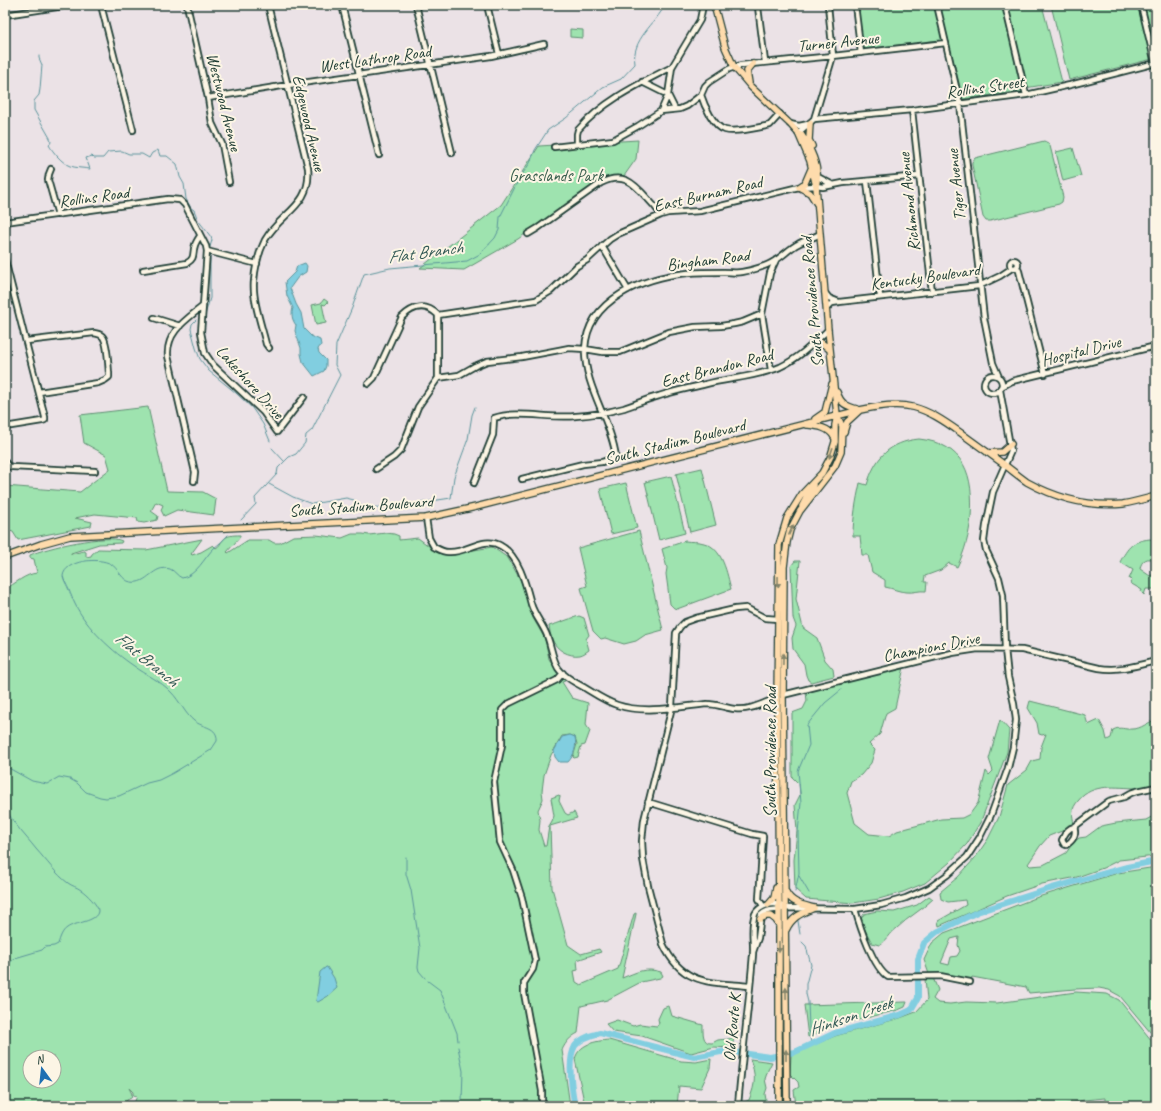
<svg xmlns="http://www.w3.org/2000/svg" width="1161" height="1111" font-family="Caveat,sans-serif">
<rect width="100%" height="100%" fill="#ebe2e6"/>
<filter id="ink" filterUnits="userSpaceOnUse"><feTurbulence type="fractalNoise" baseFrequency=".025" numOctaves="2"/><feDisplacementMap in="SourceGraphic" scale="8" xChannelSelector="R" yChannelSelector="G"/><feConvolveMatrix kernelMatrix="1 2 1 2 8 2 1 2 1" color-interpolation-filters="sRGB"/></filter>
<g filter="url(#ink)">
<path fill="#9ee3af" stroke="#5e9072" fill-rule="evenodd" d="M857 5H1042L1062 82 1025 88V90L1022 91 963 99 948 39 863 49Z
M1051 5H1156V58L1069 80Z
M570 29 583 30V38L570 37Z
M638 140 636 159 624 176C614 175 608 177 599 181L518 239 464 270 420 268 501 205 539 146Z
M1044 141 1048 143 1050 146 1063 197 1062 202 1059 204 990 221H986L983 217 972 165V162L975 158Z
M1073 148 1081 176 1063 181 1056 152Z
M324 299 328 302 325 305 322 304 326 323 316 325 312 305 321 303Z
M148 407 167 491 203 492 216 499 214 515 177 510 164 516 161 510 163 505 156 502 151 511 158 516 157 520 144 523 138 522 137 518 95 514 75 518 92 522 91 526 18 540 13 532 10 531 5 533V486L80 492 110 469 106 455 84 443 80 415Z
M919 439C965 444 974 476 971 517 969 535 965 551 957 567L949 563 941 570 925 576 924 582H927L926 591C919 590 913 593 907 592 899 592 892 588 885 587V580L872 572 868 555H862L860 536H853C853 518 856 501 860 483L867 485C875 458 889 442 919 439Z
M702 468 716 525 690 532 676 474Z
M671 476 685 533 659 540 645 482Z
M626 483 637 528 611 534 600 489Z
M639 531 663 630 645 635 636 641 624 644 605 638 601 639 593 631 581 588 587 586 578 548Z
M386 533 394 534 399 536V540L418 538 437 552H462L492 547 508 558 521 581 533 618 545 639 549 659 565 681 562 682 572 698 588 703 586 725 590 731 585 745 581 746 578 757 574 758 573 757 577 744 575 737 570 735 562 736 551 755 544 775 542 791 543 799 538 810 540 820 539 830 544 846H546L549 826 552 821 554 816 551 798 559 795 560 796 559 801 565 813 568 815 574 812 577 818 550 826 552 888 568 945 581 954 599 949 601 952 577 960 578 970 574 971 576 982 581 985 618 969 634 914 636 913V914L622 978C637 972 645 967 661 972L663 976 660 978 641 982 607 1000 581 1006 578 1033C570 1037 566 1042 562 1050L570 1106H343L345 1104 339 1106 295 1105V1106H133L137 1096 133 1095V1092L129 1088 132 1094 131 1098 127 1100 125 1106H5V589C15 584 25 574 37 573L34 559 30 558V555C45 548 108 533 122 541L121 543 99 544 71 553V554L84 551 86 552V557L91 556 92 554 98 549 146 550 202 539 191 554 192 555 201 552 213 545 216 548C220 546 220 543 223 540 227 535 233 535 240 535V537L227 552 228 553 248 540H269L274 543H280L293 536 316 535 342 538 352 534H363L369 535ZM30 1057H54V1081H30Z
M1150 539 1156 541V561C1148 556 1141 560 1140 569L1150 576 1152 575 1156 569V574L1154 578 1156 575V589H1146L1144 595 1141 592 1142 590 1130 583 1132 580 1129 579 1133 570 1120 562C1128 547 1132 541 1150 539Z
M685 541C691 542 698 541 704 543 723 548 727 574 731 589L677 609 674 608 670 604 666 574 667 568 662 549Z
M795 561H800L796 599 803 628 817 638 825 660 833 669 834 676 811 682 808 680 806 675 804 664 793 649 792 638 796 626 793 618 791 566Z
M579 616 584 618 589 635 586 639 589 650C586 652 584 654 580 655 569 657 556 650 552 639 550 635 550 630 549 626 560 623 568 619 579 616Z
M904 667 895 708 886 713 880 734 869 744 875 750 871 763 861 775 851 781 847 793 855 823 869 834 889 836 897 831 941 819 962 818 970 814 978 803 986 771 989 775 993 771 989 759 1000 720 1009 730 1007 752 981 821 967 844 949 863 925 883 903 892 879 899 853 903 806 899 795 889 794 860 797 831 795 805 800 795 799 784 792 777V713L803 709 807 701 806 692Z
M1030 701 1085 715 1088 725 1099 720 1105 731 1107 740 1111 738 1113 730C1120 726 1125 730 1132 729 1142 729 1147 722 1156 720V785C1149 784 1145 788 1138 788 1117 788 1093 782 1078 801 1071 809 1072 814 1074 824L1062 831 1049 836 1040 846 1028 864 1030 866 1043 865 1066 853 1073 843 1079 838 1086 837 1101 826 1116 823 1146 820 1155 815H1156V856L1119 860 1103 868 1077 877 1042 884 1007 896 939 926 938 921 966 905 965 900 948 902 941 899 940 892 958 877 975 858 988 839 999 817 1008 785 1027 770 1032 761 1040 759 1041 747 1046 734 1042 735 1039 734 1037 723 1028 708Z
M1156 867V889H1154L1156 890V1039L1120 996 1109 990 1099 988 1075 989 1029 993 1026 987 972 977 970 981 939 974H929L924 960 932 943 944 933 1038 897 1118 873ZM959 937 958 945 960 951 957 956 951 957 949 965 941 963 951 939Z
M929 896 933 899C922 910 908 917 897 928 890 933 887 941 879 945L872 943 863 926 861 919 864 914 877 911 894 912 917 905Z
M933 978 938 990 933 999 938 1003 950 1004 966 1002 997 1003 1076 992 1107 994 1119 1000 1156 1046V1106H1105V1098L1084 1100 1059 1106H1025L1021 1101 967 1106H796L794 1090 799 1087 798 1082 790 1074 791 1055 835 1036 900 1018 916 1012 927 1000 925 979Z
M907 1002 905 1007 898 1010 834 1026 808 1037 804 1005Z
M668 1006H669L672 1016 703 1025C703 1032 702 1044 712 1043 713 1043 717 1040 718 1040 724 1039 728 1040 734 1037L732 1048 714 1047 691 1053 642 1036 613 1032 606 1024 617 1020 633 1026 640 1024 657 1026 659 1023 658 1019 663 1008Z
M609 1040 681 1061 696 1062 711 1059 710 1068 701 1088 679 1086 677 1106H593L592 1102V1106H585L575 1059C579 1044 595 1041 609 1040Z
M750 1059 772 1062 768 1070 765 1079 767 1088 765 1094 767 1106H740V1104L749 1100C756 1083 756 1075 750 1059Z"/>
<path fill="#81cee0" stroke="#5a949b" d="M305 263 307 266 306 272 298 277 290 288 296 304 301 313 304 329 311 336 320 340 321 345 318 349 319 353 326 360V366L324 371 314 376 303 362 301 354V348L295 331 296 325C292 320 291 314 293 308L287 296 285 282 295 272 297 266Z
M570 735 575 737C577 746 574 756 568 762H559L555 757 554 751 562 737Z
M326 967H327L334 978 337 988 328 996 318 1002 316 1001 320 972Z"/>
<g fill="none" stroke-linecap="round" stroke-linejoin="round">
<path stroke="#5a949b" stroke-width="1" d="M39 56V58L42 65 40 89 39 95 34 101V110L50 138 51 142 49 145C53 152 62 163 70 166 76 168 84 168 90 169L86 158 92 156 94 158H103L108 152 122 151 129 154H142L149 158 152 153 158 150 160 156H167L177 164 180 177 184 184 186 199 191 208 194 210 198 220 211 237 212 240 210 247
M205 315 210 298V256
M196 320 192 324 191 329 196 348 200 359 209 371 236 393 252 408 263 424 270 441
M272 448 284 461
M269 484 293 497 312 504 346 498 354 500 364 508 399 506 451 498 454 477 468 439 472 415 475 407
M241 520 256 504 255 498 277 474 278 468 289 457 296 454 305 443 306 435 312 430 340 375 335 365 336 345 352 308 364 274 390 268 467 261 480 254 495 238 499 230 500 217 519 179 530 163 535 150 548 130 566 118 603 87 621 79 635 64C631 39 655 25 665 5
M5 766 32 781 47 784 59 777 70 779 77 783 86 792 100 797 106 798 119 796 147 783 159 780 173 773 211 750 217 741C218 726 203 728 194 721 185 714 180 701 171 692 161 681 146 675 134 666 113 652 86 627 75 604 73 600 71 595 69 590 67 585 64 581 63 576 65 560 99 557 111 564 118 568 122 581 131 582 148 585 153 564 170 569 175 571 177 576 182 578 197 575 204 558 214 548 219 544 224 540 228 535
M5 807C13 824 25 835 36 849 46 860 56 874 68 883 72 886 77 887 81 890 86 893 99 906 98 911 97 922 75 922 67 928 62 931 60 938 58 944L54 946 45 947 42 950 15 958 5 967
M406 857V874L411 890 420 948 418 967 419 971 425 978
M799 876 809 893
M795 892 799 873 798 832 801 803 798 771 809 745 807 725 825 703 841 690
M798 921 800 934
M802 942 806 946 811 965 806 984V994L808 1002 809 1028 811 1044
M428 981 440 990 457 1033 458 1041
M458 1047 463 1071 462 1100 459 1106"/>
<path stroke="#81cee0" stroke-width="6" d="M575 1106C572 1091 567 1060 575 1046 580 1039 591 1035 600 1033L694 1057 726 1051 770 1057 795 1052 835 1033 900 1015 911 1010 918 998V959L924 943 937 932 977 912 1049 889 1127 867 1156 861"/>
<defs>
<path id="minor" d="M101 5 133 130
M187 5 208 98 212 123 222 144 229 182
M268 5 308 168C312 206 281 212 265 240 259 252 255 268 254 281 252 299 262 327 266 344L269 348
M342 5 379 155
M416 5 452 153
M487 5 499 54
M758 5V7L765 62
M855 5 861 53
M937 5 960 104 984 318 993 363 999 377
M1005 5 1026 95
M1141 5 1155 63
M5 15 70 5
M642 82 668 95 675 109
M701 95C704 105 714 127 725 130 736 133 755 128 766 126L770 125 780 114
M208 98 288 85 491 56 544 44
M912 110 932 292
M661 111 680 109 687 106 701 95 705 86 709 82 729 69 741 65 833 56 946 43
M814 119 912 110 1026 95 1070 85 1156 63
M790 124 799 126 808 124
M798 133 814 119 833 56 828 5
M577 144V134L578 130C603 101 639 84 672 67
M554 147 613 140 638 126 661 111 668 95 672 67 700 20 703 5
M51 169 49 174 48 180 58 215
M818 177 833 185
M867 181 880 297
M5 222 168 199 180 200 185 205 206 246 207 251 203 306C186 320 166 332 168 356L195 472 194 481
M528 234 538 228 601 183C622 172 633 182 647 198 652 203 657 209 661 215
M602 246 628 290
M207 251 257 264
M5 260 45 417V420L42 421 5 427
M1010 264a4 4 0 1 1 8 0a4 4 0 1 1-8 0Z
M1017 267 1019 271 1045 374
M143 270 187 263C196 258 192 253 195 245 196 242 198 239 200 236
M825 293 829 298 839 302
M203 306 201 332 205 353 213 365 263 412 277 432 304 397
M827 308 832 303 839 302 979 286 1000 276 1012 268
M154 318 180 326
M27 341 94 333C98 334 101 334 103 337 108 344 108 364 109 373V377L105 380 98 383 39 392
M771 370 762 314 770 273 776 260
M984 384a9 9 0 1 1 18 0a9 9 0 1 1-18 0Z
M438 378 459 375 475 366 487 361 522 357 559 350 569 348 585 349 603 352H620L669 332 695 327 721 326 734 324 743 322 762 314
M438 378V315
M368 384 374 378 402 317C413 306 426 303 438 315L536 300 551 291 577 266 587 260 610 239 618 234 661 215 668 213 700 211 799 187 816 186 823 187 843 183 919 176
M1001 387 1012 381 1156 346
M5 462 8 466 12 467 95 471
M376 469 394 457 401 450 418 407 438 378
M522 479 583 464 602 462 616 457C611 420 584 386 585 349 587 299 645 277 688 273 700 272 712 272 724 272 730 272 737 273 742 272 753 270 767 266 776 260 784 255 790 248 798 244 805 240 813 238 820 234
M474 483 493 435 494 418C516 410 552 419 576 416 592 415 609 412 624 408 636 404 647 399 659 396 674 391 690 388 706 384 730 378 757 377 780 367 799 358 813 344 828 330
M426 518 429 538 434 547C438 549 443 552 448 552 466 554 483 535 501 546 519 556 526 585 531 604 534 614 540 621 545 631 551 642 551 656 558 668 564 677 576 683 585 688 595 694 605 701 617 705 644 714 679 707 707 704 718 704 725 708 735 709 750 711 763 703 777 698
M783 695 952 653 978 649 1022 650 1099 668C1119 671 1136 666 1156 661
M648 802 752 834 763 836 759 899 763 906
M1074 827C1077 834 1073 841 1066 845L1064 844 1062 840C1064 835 1068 828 1074 827L1109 801 1124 797 1131 793 1137 791 1156 787
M855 909C860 927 873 967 888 977L940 976 970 982
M753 952 758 938 761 915C767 908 776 911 785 908L855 909 881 905 906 898 929 888 947 875 967 857 980 837 991 815 1008 768 1013 747 1016 720 1014 704 1008 677 1005 649 1003 595 999 578 986 550 984 541 986 526 993 492 1011 451 1000 390
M749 986C709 982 682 985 663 944L648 886 643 859 642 841 644 820 672 707 676 633 680 627 685 622 696 618 735 609 746 608 765 618 778 619
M542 1106V1091L540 1080 524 993V983L533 969 535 960 522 898 513 870 500 842 494 782 502 745V710L508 704 557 680 563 673
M738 1106C742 1055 749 1005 753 954 754 941 750 927 755 914 759 906 773 901 782 906"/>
<path id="major" d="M714 5 725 47 734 67 751 87 790 124 798 133 810 161 816 186 828 330 837 415 842 426 841 452 835 466 800 511 790 530 787 542 784 567 783 695 787 1106
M749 83 747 71 753 64
M810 123 809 140 812 146
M798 133 801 134C811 149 821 168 816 186
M799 187 810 193 817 204
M799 187 805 183 811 169
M815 342 822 343 830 350
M837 392C841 405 847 406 860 410L847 422 844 432
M815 419 825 412 832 384
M807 425C816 426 829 427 834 437
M988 453 1002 452 1011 444
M802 506 813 485
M5 557 41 544 70 536 426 518 476 507 860 410C907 399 923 406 961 433 973 442 986 451 998 460 1008 467 1017 475 1027 482 1056 498 1090 507 1123 504 1134 502 1145 499 1156 496
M786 892C791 903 803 905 814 908
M768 905 774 898 776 888
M760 919 766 916H771L776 920 779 925
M786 930C792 917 800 914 814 908
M779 1106V910L777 698 779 545 787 518 802 494 822 473 830 458 835 442V425L837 416"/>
</defs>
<use href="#minor" stroke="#1f3d34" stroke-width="8"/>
<use href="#major" stroke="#1f3d34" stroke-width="8"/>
<use href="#minor" stroke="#fcf5e5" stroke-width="4.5"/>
<use href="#major" stroke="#fedbac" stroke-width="5.5"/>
</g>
<defs><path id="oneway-solid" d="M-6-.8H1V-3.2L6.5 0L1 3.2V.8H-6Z"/></defs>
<g fill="#83846a">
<use href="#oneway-solid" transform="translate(831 453) rotate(109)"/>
<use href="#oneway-solid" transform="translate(791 530) rotate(-66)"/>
<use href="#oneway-solid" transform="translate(778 582) rotate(90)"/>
<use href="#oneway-solid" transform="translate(783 659) rotate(-89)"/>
<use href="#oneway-solid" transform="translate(779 947) rotate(90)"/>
<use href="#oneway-solid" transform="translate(786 993) rotate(-91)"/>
<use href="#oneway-solid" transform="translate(786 1055) rotate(-90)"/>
</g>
</g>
<g text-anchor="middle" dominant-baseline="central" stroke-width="4" stroke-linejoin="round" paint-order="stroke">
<g font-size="17" fill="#1f3d34" stroke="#fcf5e5">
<text transform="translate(838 42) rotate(-6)">Turner Avenue</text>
<text transform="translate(375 59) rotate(-8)">West Lathrop Road</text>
<text transform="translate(985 87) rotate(-8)">Rollins Street</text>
<text transform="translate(224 102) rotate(76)">Westwood Avenue</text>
<text transform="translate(309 123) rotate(77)">Edgewood Avenue</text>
<text transform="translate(956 185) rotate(-96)">Tiger Avenue</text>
<text transform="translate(708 194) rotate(-13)">East Burnam Road</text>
<text transform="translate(94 197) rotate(-8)">Rollins Road</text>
<text transform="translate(909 202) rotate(-96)">Richmond Avenue</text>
<text transform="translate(708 260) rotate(-7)">Bingham Road</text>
<text transform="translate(925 277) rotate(-8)">Kentucky Boulevard</text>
<text transform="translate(812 302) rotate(-95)">South Providence Road</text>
<text transform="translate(1081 351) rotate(-14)">Hospital Drive</text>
<text transform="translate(717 368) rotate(-14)">East Brandon Road</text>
<text transform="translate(250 382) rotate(48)">Lakeshore Drive</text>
<text transform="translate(675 442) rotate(-14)">South Stadium Boulevard</text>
<text transform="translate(361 506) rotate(-4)">South Stadium Boulevard</text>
<text transform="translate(931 647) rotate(-11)">Champions Drive</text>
<text transform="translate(770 752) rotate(-90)">South Providence Road</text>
<text transform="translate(732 1028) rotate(-85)">Old Route K</text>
</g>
<g font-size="17" fill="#385e4d" stroke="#fcf5e5">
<text x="556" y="175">Grasslands Park</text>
</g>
<g font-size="18" font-style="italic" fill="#335a56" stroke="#fcf5e5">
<text transform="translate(425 252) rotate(-8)">Flat Branch</text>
<text transform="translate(147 659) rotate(39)">Flat Branch</text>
<text transform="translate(850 1016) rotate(-19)">Hinkson Creek</text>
</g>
</g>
<rect width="1161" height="1111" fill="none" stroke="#fcf5e5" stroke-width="20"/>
<rect x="10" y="10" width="1141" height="1091" fill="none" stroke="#1f3d34" stroke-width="1.5" filter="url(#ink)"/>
<g transform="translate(42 1069) rotate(345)"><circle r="19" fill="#fcf5e5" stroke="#a4ab9e"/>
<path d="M0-3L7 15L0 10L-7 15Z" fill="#1f6fb2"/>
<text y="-6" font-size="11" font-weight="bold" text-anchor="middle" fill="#1f3d34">N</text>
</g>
</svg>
